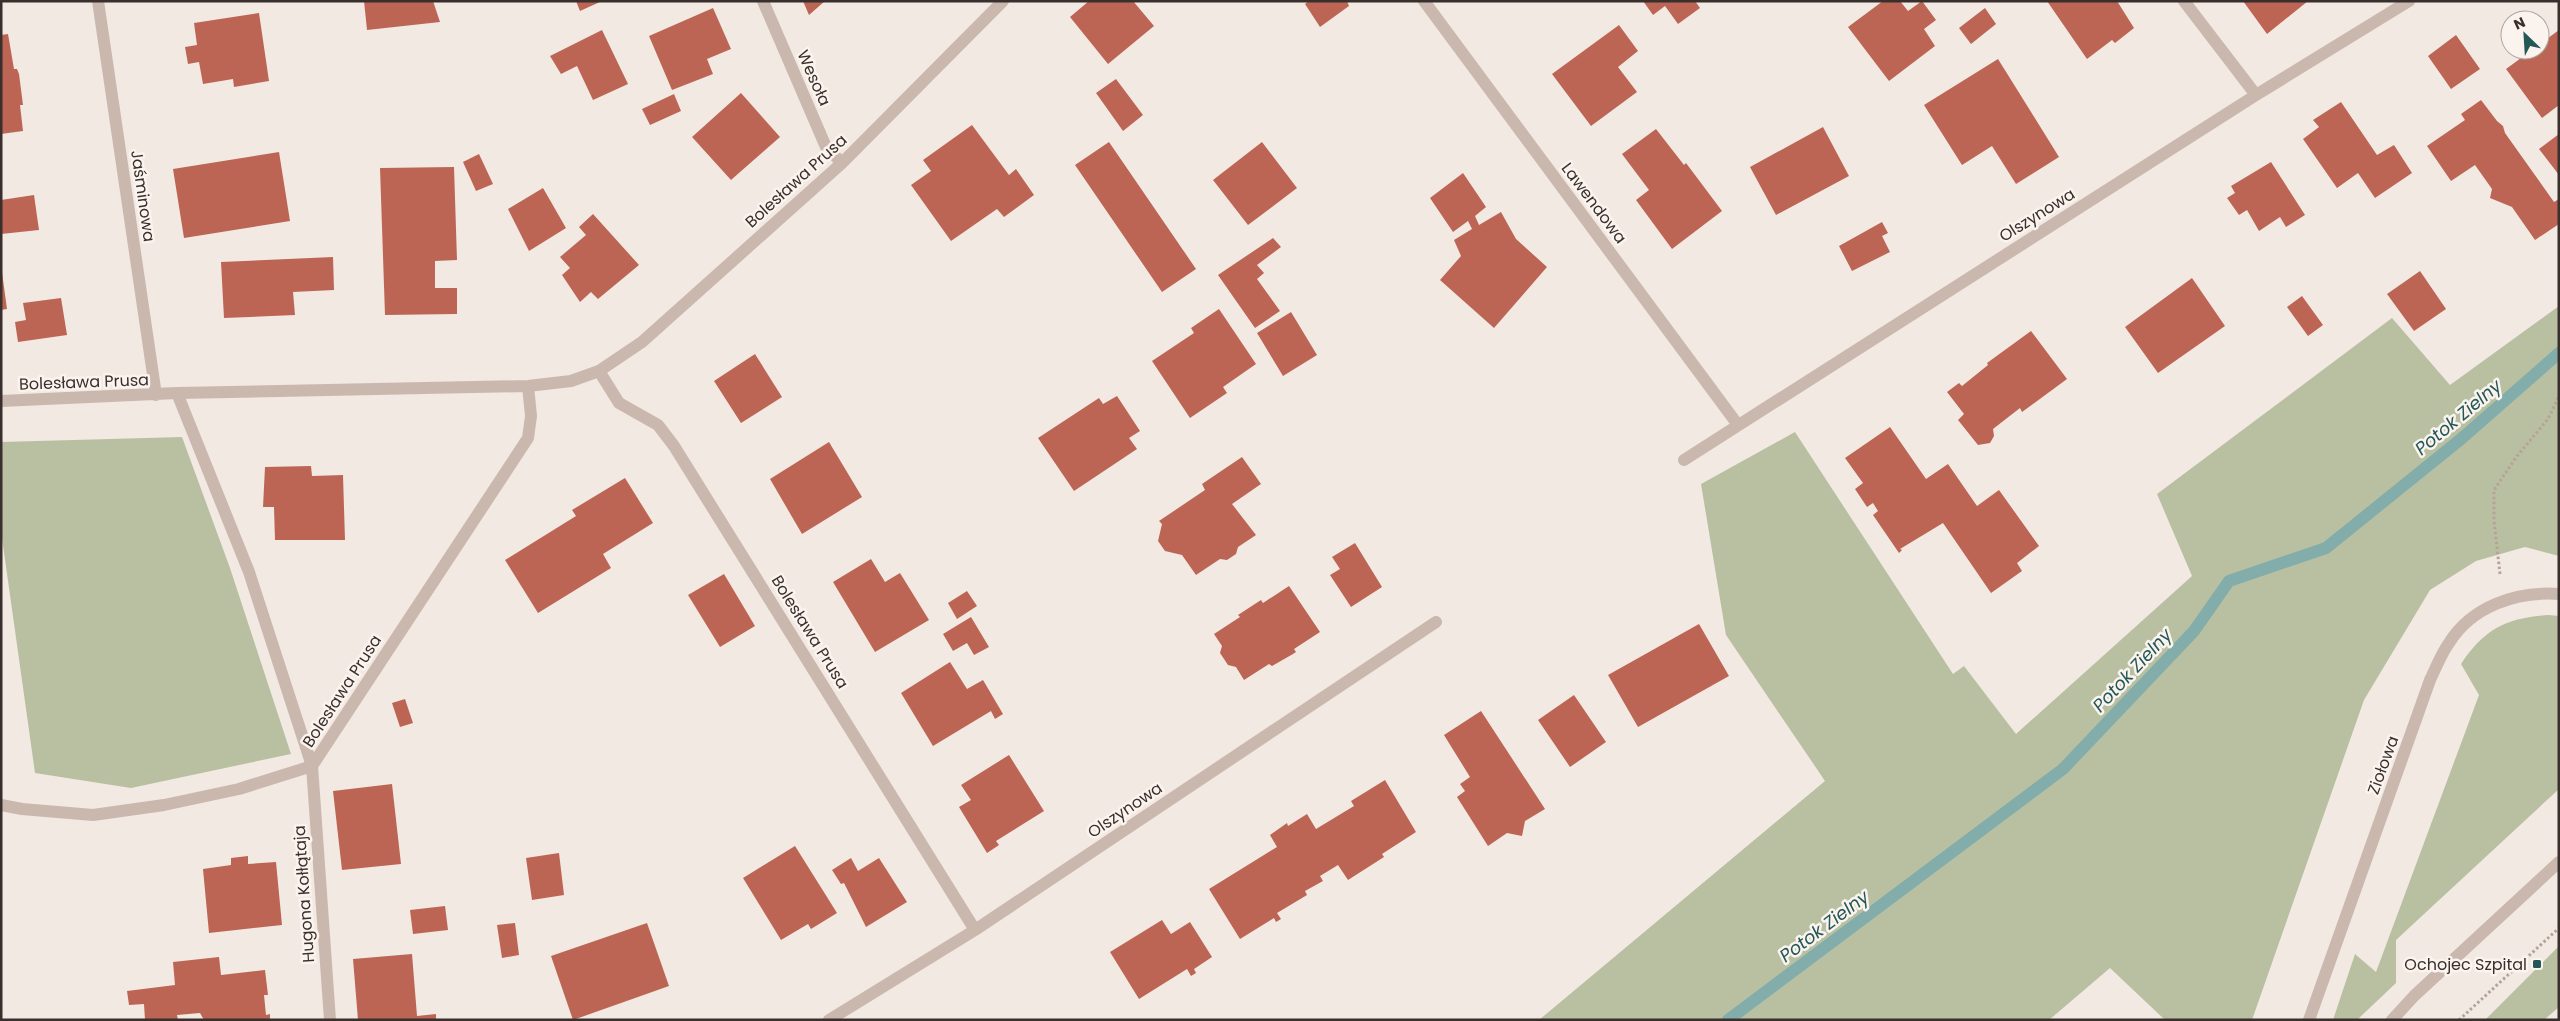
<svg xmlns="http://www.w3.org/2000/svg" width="2560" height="1021" font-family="Poppins,sans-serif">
<rect width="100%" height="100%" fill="#f2e9e2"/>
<path fill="#b9c0a2" d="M2559 306V556L2525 547 2476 561 2430 590 2364 700 2252 1020H2165L2110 968 2049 1020H1539L1825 781 1726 635 1701 484 1795 432 1953 674 1964 666 2016 734 2192 576 2157 494 2392 318 2450 385Z
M182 437 230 568 291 754 131 788 35 773 1 531V442Z
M2549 615 2559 616V789L2396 940V983L2357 1020H2333L2355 954 2376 972 2479 695 2461 664C2485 628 2507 618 2549 615Z
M2559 946V1007L2544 1020H2485Z"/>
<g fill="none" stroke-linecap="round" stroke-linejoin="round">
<path stroke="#82adab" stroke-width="12" d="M1728 1020 2063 769 2194 631 2229 581 2326 548 2461 439 2559 353"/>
</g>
<path fill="#bd6554" d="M364 1H433L440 22 367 30Z
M576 1H602L580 11Z
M803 1H825L809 15Z
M1089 1H1133L1154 26 1108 64 1070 17Z
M1309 1H1347L1349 6 1320 27 1305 4Z
M1643 1H1695L1700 8 1678 24 1665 6 1653 15Z
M1883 1H1900L1908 11 1922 1 1936 20 1924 29 1935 46 1889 81 1848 27Z
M2047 1H2117L2134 28 2115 43 2112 40 2087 59Z
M2243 1H2308L2267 34Z
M713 8 731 49 707 59 713 74 672 90 649 36Z
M1985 8 1996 24 1971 44 1959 28Z
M259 13 269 81 234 87 233 79 203 84 199 62 188 64 185 47 197 45 194 23Z
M1619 25 1638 51 1618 67 1637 92 1591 126 1552 74Z
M602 30 628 84 593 100 577 66 561 74 550 56Z
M2559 30V105L2542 118 2506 69 2532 50H2540V44Z
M8 34 14 69H17L19 74 23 105H20L23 131 1 134V35Z
M2456 35 2480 69 2451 89 2428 56Z
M1998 59 2059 157 2016 184 1992 146 1962 165 1924 105Z
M1116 79 1143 115 1123 131 1096 93Z
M741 93 780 137 731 180 692 137Z
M674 94 681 111 650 125 642 109Z
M2481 100 2497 121 2503 126 2505 133 2554 202 2559 199V224L2535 240 2512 207 2490 198 2492 189 2475 165 2451 181 2427 146 2465 120 2461 114Z
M2341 102 2377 155 2394 145 2412 173 2375 198 2358 173 2337 188 2303 139 2319 127 2313 120Z
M972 125 1009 175 1016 169 1034 195 1004 217 997 209 951 241 911 185 931 171 923 160Z
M1823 127 1849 176 1776 215 1750 167Z
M1656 129 1684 165 1686 163 1722 211 1672 249 1636 200 1649 190 1622 154Z
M2559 134V175L2539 149Z
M1109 142 1196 269 1162 292 1075 165Z
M1262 142 1297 188 1248 225 1213 180Z
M279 152 290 221 184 238 173 169Z
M479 154 493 184 476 191 463 162Z
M2271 162 2305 215 2286 227 2280 217 2259 231 2247 210 2239 215 2227 198 2235 193 2231 186Z
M454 167 457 260 435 261V288H457V314L385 315 380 168Z
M1463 173 1486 207 1475 216 1479 225 1501 212 1516 239 1547 267 1494 328 1440 280 1461 256 1454 240 1472 229 1468 221 1453 232 1430 198Z
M543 188 566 228 529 251 508 209Z
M34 195 39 230 1 234V200Z
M593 214 639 265 598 299 591 292 580 302 562 275 570 268 560 257 586 235 579 227Z
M1882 222 1888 233 1882 236 1890 252 1852 271 1839 246Z
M1273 238 1281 247 1257 265 1264 273 1257 279 1280 311 1255 328 1218 275Z
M333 257 334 290 293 292 295 315 224 318 221 262Z
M1 265 7 309 1 310Z
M2420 271 2446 309 2414 331 2387 294Z
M2192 278 2225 326 2158 373 2125 327Z
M2302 296 2323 325 2308 336 2287 307Z
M61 298 67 335 18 342 15 322 26 320 23 303Z
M1219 309 1256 364 1223 387 1227 393 1190 418 1152 361 1194 333 1191 328Z
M1291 312 1317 355 1283 376 1257 333Z
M2031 331 2067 379 2022 412 2020 408 1993 429 1994 436 1990 443 1978 445 1958 420 1964 414 1947 392 1959 383 1962 386 1988 365 1987 363Z
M755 354 782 397 741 423 714 381Z
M1117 396 1140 431 1129 438 1137 449 1074 491 1038 438 1099 398 1103 404Z
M1890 427 1926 479 1948 464 1977 506 1999 490 2039 546 2017 563 2022 571 1991 593 1943 523 1900 549 1902 550 1899 553 1873 515 1878 511 1873 503 1867 507 1855 489 1863 483 1845 458Z
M829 442 862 497 802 534 770 479Z
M1242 457 1261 484 1232 504 1256 535 1238 547 1236 554 1227 560 1220 559 1196 575 1182 555 1165 551 1158 541 1162 524 1159 521 1205 490 1202 484Z
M311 466 312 476 343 475 345 540H275L274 507H263L265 467Z
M625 478 653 523 603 554 611 568 538 613 505 560 576 516 572 510Z
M1355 543 1382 587 1351 607 1330 575 1340 569 1332 557Z
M871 559 885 582 900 573 929 620 875 652 833 582Z
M724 574 755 626 720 647 688 595Z
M1289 586 1320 632 1294 649 1296 652 1293 654 1272 666 1269 664 1244 680 1236 667 1228 665 1220 653 1222 646 1214 634 1240 617 1238 615 1261 600 1263 603Z
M967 591 977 606 957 619 948 603Z
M971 617 989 647 974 655 967 643 953 651 943 634Z
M1699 624 1729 676 1638 727 1608 675Z
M950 662 967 689 983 680 1003 714 995 719 991 711 933 746 901 693Z
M1574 695 1606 742 1570 767 1538 720Z
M405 699 413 723 400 727 392 703Z
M1481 711 1545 809 1525 821 1522 836 1507 833 1488 846 1457 797 1465 791 1460 784 1470 777 1444 735Z
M1009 755 1044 811 996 841 999 845 987 853 959 807 971 800 961 785Z
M1385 780 1416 832 1382 854 1384 857 1348 880 1338 865 1320 876 1323 881 1305 891 1307 895 1277 913 1281 919 1276 922 1274 918 1240 939 1209 889 1277 847 1270 835 1287 823 1288 826 1307 814 1316 829 1354 806 1351 801Z
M392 784 401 864 342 870 333 791Z
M795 846 837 913 811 929 808 924 781 940 743 878Z
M559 853 564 895 532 900 526 858Z
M248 856V864L276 862 282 925 209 933 203 869 231 865V858Z
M851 858 858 871 879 858 907 902 866 927 844 883 841 884 832 870Z
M445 906 448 930 413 934 410 910Z
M1162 920 1171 934 1190 922 1212 957 1194 969 1196 973 1191 976 1187 969 1139 999 1110 952Z
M515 923 519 955 502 958 497 925Z
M647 923 669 986 573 1020 551 956Z
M412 954 417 1016 436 1014V1020H358L353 959Z
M219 957 221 975 265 970 268 995H264L266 1015 270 1014V1020H204L200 1013 177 1015 178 1020H145L144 1004 129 1005 127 991 175 985 173 962Z"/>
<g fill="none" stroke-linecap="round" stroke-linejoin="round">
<path stroke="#b6a298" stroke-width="3" stroke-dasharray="2.5 2.5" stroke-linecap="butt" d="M2500 574 2494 521V490L2517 456 2548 419 2559 396
M2459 1020 2559 928"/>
<path stroke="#cab8ae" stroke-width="12" d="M177 393 249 572 312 766"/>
<path stroke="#cab8ae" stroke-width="12" d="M98 1 156 395
M763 1 826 147 842 163
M1424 1 1738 425
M2184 1 2256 95
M599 371 619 403 658 425 674 446 975 930
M1 401 177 393 528 386 571 381 599 371 642 342 842 163 1003 1
M1684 460 2256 95 2409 1
M312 766 330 1020
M1 805 22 809 93 815 164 805 239 789 312 766 528 438 531 416 528 386
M829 1020 975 930 1436 622
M2309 1020 2430 680C2436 668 2441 654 2449 643 2472 606 2517 591 2559 594
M2392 1020 2414 996 2559 862"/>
</g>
<rect fill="#245857" stroke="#faf3ee" stroke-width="2" x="2532" y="959" width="10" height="10" rx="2.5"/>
<g text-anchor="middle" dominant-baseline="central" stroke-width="5" stroke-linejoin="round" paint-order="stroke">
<g font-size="16" fill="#392f2c" stroke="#faf3ee">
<text transform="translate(814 78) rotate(66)">Wesoła</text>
<text transform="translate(796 181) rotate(-42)">Bolesława Prusa</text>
<text transform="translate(143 196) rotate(82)">Jaśminowa</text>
<text transform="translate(1594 203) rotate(53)">Lawendowa</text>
<text transform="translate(2037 215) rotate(-32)">Olszynowa</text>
<text transform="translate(84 382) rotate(-2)">Bolesława Prusa</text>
<text transform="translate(810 632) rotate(58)">Bolesława Prusa</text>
<text transform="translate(342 691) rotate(-57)">Bolesława Prusa</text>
<text transform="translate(2383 765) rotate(-70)">Ziołowa</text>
<text transform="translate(1125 810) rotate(-34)">Olszynowa</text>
<text transform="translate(304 894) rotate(-94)">Hugona Kołłątaja</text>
</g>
<g font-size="16" fill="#392f2c" stroke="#faf3ee" text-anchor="end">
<text x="2527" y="964">Ochojec Szpital</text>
</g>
<g font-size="18" font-style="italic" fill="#245857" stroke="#faf3ee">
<text transform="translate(2458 417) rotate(-40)">Potok Zielny</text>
<text transform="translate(2132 670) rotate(-47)">Potok Zielny</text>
<text transform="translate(1824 926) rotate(-37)">Potok Zielny</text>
</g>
</g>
<rect width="2560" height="1021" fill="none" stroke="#392f2c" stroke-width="5"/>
<g transform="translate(2525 35) rotate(335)"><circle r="24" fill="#faf3ee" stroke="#ada5a0"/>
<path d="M0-4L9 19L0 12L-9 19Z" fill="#245857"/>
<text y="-8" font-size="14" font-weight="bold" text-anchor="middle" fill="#392f2c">N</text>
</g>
</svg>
